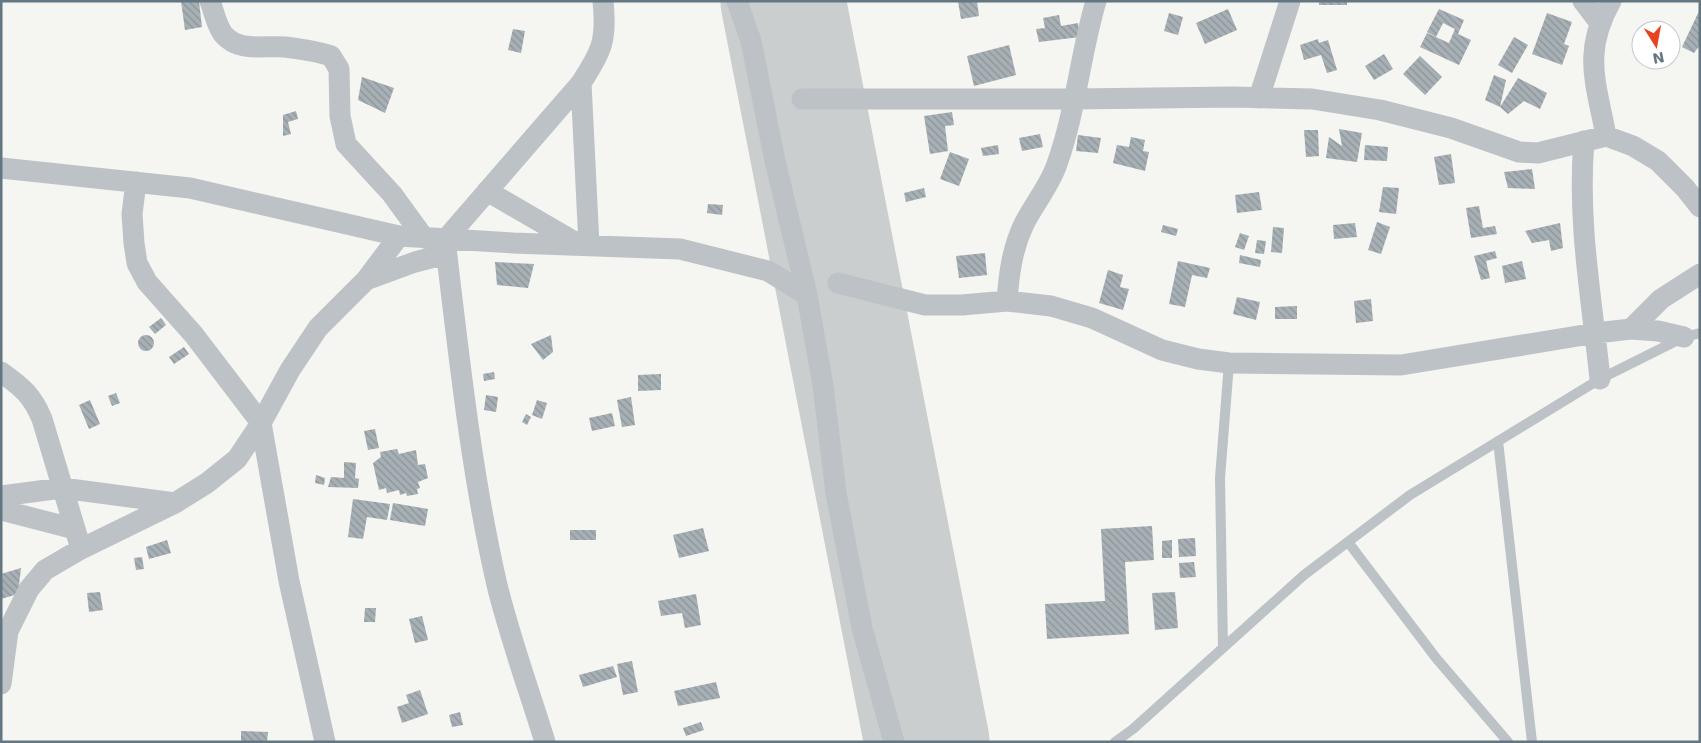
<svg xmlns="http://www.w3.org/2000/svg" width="1701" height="743" font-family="'DejaVu Sans',sans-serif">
<defs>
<pattern id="building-back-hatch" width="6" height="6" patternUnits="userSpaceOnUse" patternTransform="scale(1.25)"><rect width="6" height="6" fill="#a7b0b5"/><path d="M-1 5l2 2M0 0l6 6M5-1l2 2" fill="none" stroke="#8c9499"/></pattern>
</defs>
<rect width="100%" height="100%" fill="#f5f5f1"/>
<path fill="#e6e7e5" d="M772 1H812L957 742H917Z"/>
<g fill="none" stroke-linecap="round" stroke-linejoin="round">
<path stroke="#cacece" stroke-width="125" d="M783 1 927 742"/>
</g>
<path fill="url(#building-back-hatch)" d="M181 1H199L202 27 185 30Z
M958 1H977L979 16 961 19Z
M1319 1H1347V5H1319Z
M1228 9 1237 30 1205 44 1196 23Z
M1439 9 1464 20 1458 34 1471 40 1459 65 1420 47 1427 33 1449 43 1455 29 1443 23 1436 37 1427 32Z
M1700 9V45L1694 53 1682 47Z
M1169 13 1183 17 1178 35 1164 31Z
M1547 13 1572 22 1564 44 1569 46 1562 65 1532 54Z
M1059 15 1061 26 1078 23 1080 37 1039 42 1036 29 1045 28 1043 18Z
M513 29 525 31 521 53 508 50Z
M1514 37 1528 45 1512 73 1498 65Z
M1318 39 1319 43 1328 40 1337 70 1327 73 1321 55 1304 60 1300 45Z
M1009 45 1016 75 974 86 967 56Z
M1384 54 1393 69 1374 80 1365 66Z
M1420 56 1442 77 1425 95 1403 74Z
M1494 75 1506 80 1500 107 1485 100Z
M362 77 394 88 385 113 358 100Z
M1518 78 1547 93 1540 109 1524 101 1508 114 1500 107Z
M296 111 298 119 288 122 291 134 283 136V115Z
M952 112 954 125 945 126 948 151 930 154 924 116Z
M1339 129 1362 133 1357 162 1326 158 1329 137 1342 146Z
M1304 130H1318L1319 156 1306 157Z
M1040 134 1043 147 1022 151 1019 138Z
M1078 135 1101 138 1098 153 1076 151Z
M1131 137 1145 140 1143 151 1149 152 1145 171 1113 163 1117 145 1129 147Z
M998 145 999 154 983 156 981 148Z
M1365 145 1388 147 1387 161 1364 160Z
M950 152 969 159 959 186 940 179Z
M1451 154 1455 183 1439 185 1434 157Z
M1532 169 1535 189 1508 188 1504 172Z
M1383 187 1399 188 1396 214 1379 212Z
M924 188 926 197 906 202 904 193Z
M1259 192 1262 210 1237 213 1235 195Z
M708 204 723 205 722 215 707 213Z
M1479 206 1483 228 1495 226 1497 234 1471 238 1466 208Z
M1377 222 1390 227 1381 254 1368 250Z
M1355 223 1357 237 1334 239 1333 225Z
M1560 223 1563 248 1551 251 1549 240 1532 243 1525 231Z
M1163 225 1178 229 1176 236 1161 232Z
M1273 227 1284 228 1282 253 1271 252Z
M1240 233 1249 236 1244 250 1235 247Z
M1257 240 1266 241 1264 254 1255 253Z
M1495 251 1497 258 1486 261 1490 278 1481 280 1474 256Z
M985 253 987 275 959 278 956 256Z
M1240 255 1261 260 1260 267 1239 263Z
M1178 261 1210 268 1207 278 1192 275 1185 307 1169 304Z
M1522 261 1526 279 1505 283 1502 266Z
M495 262 534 264 528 288 497 285Z
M1108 270 1123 275 1120 287 1129 289 1123 310 1099 303Z
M1237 297 1260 302 1256 320 1233 314Z
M1371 299 1373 321 1356 323 1354 301Z
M1297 306V319H1275V307Z
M161 318 166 325 155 334 149 327Z
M138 343a8 8 0 1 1 16 0a8 8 0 1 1-16 0Z
M551 335 553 352 543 360 531 344Z
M184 347 189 354 174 364 169 357Z
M494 372 495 379 484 381 483 374Z
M661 374V390L638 391V375Z
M116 393 120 403 112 406 108 396Z
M486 395 498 397 496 412 484 410Z
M631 397 635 425 622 427 617 400Z
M90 400 100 424 89 429 79 405Z
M537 400 547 403 542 419 532 415Z
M612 413 615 426 592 431 589 418Z
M526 414 531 417 527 425 522 422Z
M375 429 379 448 368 450 364 431Z
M397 449 399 454 416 450 418 465 425 464 428 478 418 482 420 488 417 489 418 494 407 496 406 493 400 495 399 490 387 493 386 488 379 490 373 463 381 457 380 452Z
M344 462 356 463 355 478 359 479 358 488 328 487 331 477 344 478Z
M316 475 325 478 324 485 315 483Z
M353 499 390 504 387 520 367 517 363 539 348 537Z
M393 503 428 509 425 526 390 520Z
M1152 526 1154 560 1125 562 1129 634 1047 639 1045 604 1105 601 1101 529Z
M703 528 709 551 679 558 673 535Z
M570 530H596V540H570Z
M1195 538 1196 556 1179 557 1178 539Z
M167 540 171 553 149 559 146 547Z
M1172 540V558H1162V541Z
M142 557 144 569 136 570 134 558Z
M1194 562 1196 577 1180 578 1179 563Z
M21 568 18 594 1 599V574Z
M100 592 103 610 89 612 87 593Z
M1175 592 1178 628 1155 630 1152 593Z
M696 594 701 625 685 628 682 613 661 616 658 601Z
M365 608H376L375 622H364Z
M422 616 428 640 415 643 409 619Z
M632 661 638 692 623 695 617 664Z
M613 666 617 677 583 687 579 675Z
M716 682 720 698 678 706 674 691Z
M420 690 428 714 402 723 397 707 409 703 406 695Z
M460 712 463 725 452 727 449 715Z
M701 722 704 730 686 736 683 728Z
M241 731 268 732 267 742H241Z"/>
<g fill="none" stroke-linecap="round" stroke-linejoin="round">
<path stroke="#bdc2c6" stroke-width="10" d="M1498 441 1532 742
M1348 542 1436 658 1508 742
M1223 648 1220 478 1229 363
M1115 742 1133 729 1304 575 1410 495 1600 379 1684 337 1700 333"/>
<path stroke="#bdc2c6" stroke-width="21" d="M210 1C214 12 216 24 223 34 239 53 264 45 285 47 301 49 317 51 331 56L339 69 340 116 346 144 392 194 424 238
M737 1 751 41 775 161 807 295 823 386 836 493 862 628 894 742
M1583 1 1599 22
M581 83 589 245
M1259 98 1290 1
M802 99H1074L1233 97 1312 99 1380 110 1451 128 1519 152 1538 153 1606 136 1633 146 1658 161 1685 188 1700 207
M1606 136C1596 82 1582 52 1611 1
M1584 141C1577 222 1592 300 1600 379
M1 168 190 188 399 236 513 243 680 249 768 271 807 295
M136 182 132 214 134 243 137 263 147 282 194 335 261 423 289 581 325 742
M487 191 580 245
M366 280 415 262 446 254
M838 283 925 305H962L1007 301 1051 306 1092 318 1162 350 1198 359 1229 363 1401 365 1596 333 1631 329 1658 331 1684 337
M1007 301C1009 274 1012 249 1024 224 1034 204 1050 185 1057 164 1076 111 1080 55 1096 1
M1631 329 1661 299 1700 274
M1 372C22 387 32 395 42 419L81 549
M1 496 62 488 175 503
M1 510 75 529
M1 635 8 631 29 589 45 570 81 549 175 503 207 483 237 459 261 423 290 370 318 328 366 280 399 236
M1 684 8 631
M545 742C529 690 510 638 497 585 471 472 459 356 445 240L581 83C602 51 607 40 603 1"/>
</g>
<rect width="1701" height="743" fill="none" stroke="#637783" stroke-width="5"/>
<g transform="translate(1656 45) rotate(169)"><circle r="24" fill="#ffffff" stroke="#c1c9cd"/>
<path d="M0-4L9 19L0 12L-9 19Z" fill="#e7431f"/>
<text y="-8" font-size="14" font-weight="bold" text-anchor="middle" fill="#637783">N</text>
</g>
</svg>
